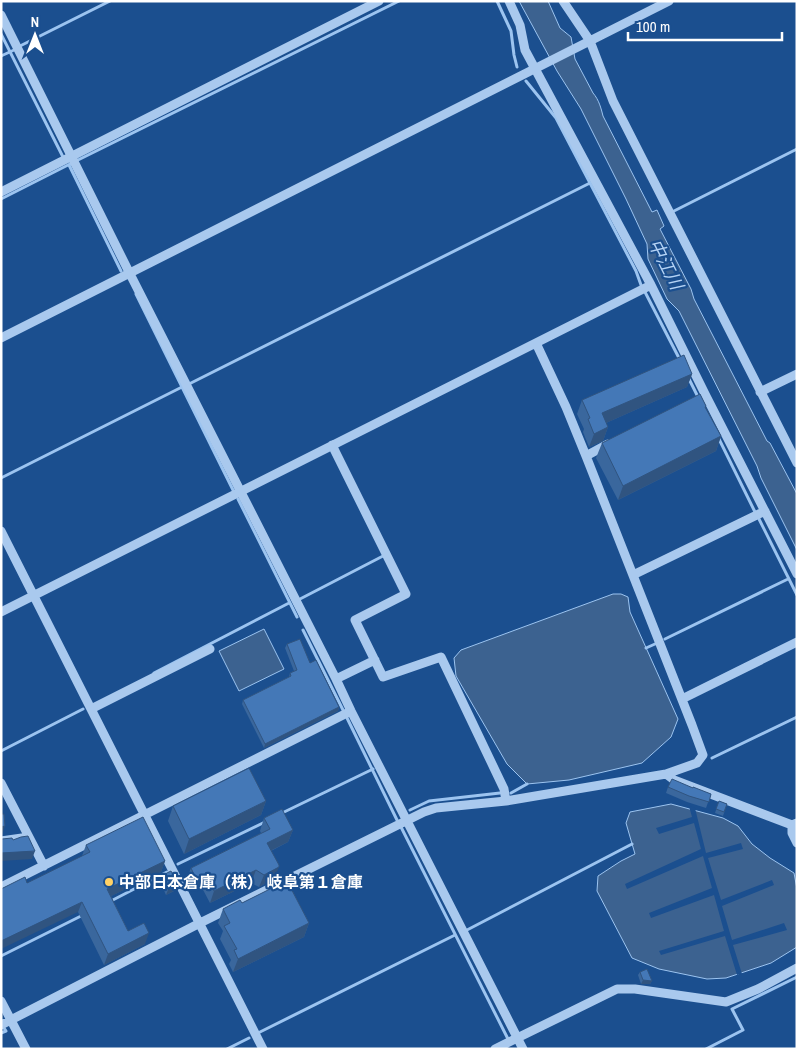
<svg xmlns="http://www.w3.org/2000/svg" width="798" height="1050" font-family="'Archivo Narrow','Noto Sans JP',sans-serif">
<rect width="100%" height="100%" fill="#1b4f8f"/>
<path fill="#3c6290" stroke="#9cc4f0" d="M519 1H548L560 28 571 37 575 59 593 93C599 100 601 108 603 116L652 212 657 210 664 226 660 229 691 289 694 299 767 441 770 443 797 494V550L761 478 757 466 679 311 667 299 648 259 647 244 626 199 581 109 557 71Z
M613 594H621L628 597 630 612 678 719 671 737 642 763 569 780 527 784 507 764 456 676 454 658 461 650Z
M264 629 284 669 239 691 219 651Z
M671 804 723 818 738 826 752 844 770 858 794 873 797 889V947L771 963 726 978 707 979 659 969 632 958 597 891 598 876 621 861 635 854 626 823 630 812Z"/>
<path fill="#1b4f8f" d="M689 806 695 808 706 853 741 843 743 849 708 858 721 900 772 880 774 885 722 906 732 940 784 923 787 930 733 945 742 974 737 975 725 936 661 955 659 951 724 931 714 895 651 918 649 913 712 888 703 856 627 889 625 884 701 849 694 823 659 834 656 828 692 817Z"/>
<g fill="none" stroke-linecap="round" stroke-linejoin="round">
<path stroke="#9cc4f0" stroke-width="3" d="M497 1 511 31 514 55 517 67
M1 34 63 157
M20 46 110 1
M1 56 14 50
M526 81 556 118 636 271 641 285
M78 160 399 1
M69 165 121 271
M1 199 70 164
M674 211 797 149
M645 292 680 360
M136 294 233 490
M688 377 697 395
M189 384 590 183
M718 437 755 512
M1 478 182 387
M238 499 297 617
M758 517 797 595
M300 599 383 556
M303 630 343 710
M665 639 788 579
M646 648 655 644
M154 673 289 603
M347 718 397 820
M1 751 83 709
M712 758 797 717
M511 793 527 784
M410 810 429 801 500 793
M280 814 373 769
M401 827 508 1039
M178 864 265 822
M109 902 167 872
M467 930 632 844
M1 956 83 915
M260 1032 455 935
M1 1033 6 1031 4 1028
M227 1049 249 1038
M706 1049 743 1030 732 1009 797 977"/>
<path stroke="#a9c9ee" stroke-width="9" d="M509 1 520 25 525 50 651 285 706 396 797 574
M563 1 590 41 613 101 797 463
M1 15 129 272 336 679 351 711 523 1049
M1 192 379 1
M1 338 669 1
M760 392 797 374
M332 445 406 594 355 620 383 677 441 657 504 789 506 801
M586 456 608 444
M1 531 263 1049
M633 575 765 511
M1 612 651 285
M336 679 375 660
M682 699 797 642
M91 709 210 649
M666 774 674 780 792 825 797 823
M1 783 44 866
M792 825V833L797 843
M1 841 29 837
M1 887 351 711
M1 1001 26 1049
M1 1025 200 923 424 812 436 808 506 801 666 774 697 763 703 755 692 725 586 456 566 407 536 343
M495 1049 617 989H635L726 1002 758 989 797 968"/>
</g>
<path fill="#3a679d" d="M692 374 687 387 606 423 608 427 603 441 589 447 583 432 584 429 577 414 582 400Z
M706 406V408L721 436 716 451 618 500 596 458 602 443Z
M287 644 310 663 339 707 338 711 264 748 242 704 243 700 289 677 290 673 294 671 285 648Z
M668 787 693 788 711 794 706 808 687 802 666 793Z
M266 801 261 815 184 854 168 821 173 806Z
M719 801 727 804 723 816 715 813Z
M264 818 293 830 288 842 271 851 274 879 259 887 251 883 210 903 201 886 192 891 186 880 191 868 261 833 260 831Z
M86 845 165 861 161 872 111 896 128 931 145 944 104 965 78 912 82 856Z
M163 875 174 891 166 895 160 882Z
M285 877 309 923 304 937 233 972 229 964 231 960 220 939 223 931 218 923 223 909 242 903 271 889 273 884 277 882 278 880Z
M640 972 652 981 650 984H641L638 975Z"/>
<path fill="#305480" d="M692 374 687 387 597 427 602 413Z
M608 427 603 441 589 447 594 434Z
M721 436 716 451 618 500 623 486Z
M339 707 338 711 264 748 265 744Z
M266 801 261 815 184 854 189 839Z
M5 826 2 835H1V827Z
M293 830 288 842 262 855 267 843Z
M35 851 32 859 1 861V853Z
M165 861 161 872 103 900 107 889Z
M279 867 274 879 259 887 264 875Z
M256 870 251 883 210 903 214 891Z
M205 874 201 886 192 891 196 879Z
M177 883 174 891 166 895 169 887Z
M82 902 78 912 1 949V941Z
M309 923 304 937 233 972 238 959Z
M149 933 145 944 104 965 108 954Z
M643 980 652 981 650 984H641Z"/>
<path fill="#4478b7" stroke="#305480" d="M684 355 692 374 602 413 608 427 594 434 588 419 590 418 582 400Z
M700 394 706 406 705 407 721 436 623 486 602 443Z
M300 639 310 663 316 660 339 707 265 744 243 700 291 676 290 673 297 670 287 644Z
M249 768 266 801 189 839 173 806Z
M672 779 693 788V787L711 794 709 802 689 796 668 787Z
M719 801 727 804 724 812 716 809Z
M1 805 2 814H4L5 826 1 827Z
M282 809 293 830 267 843 279 865V867L264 875 256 870 214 891 205 874 196 879 191 868 270 829 264 818Z
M143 817 165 861 107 889 128 931 144 923 149 933 108 954 82 902 1 941V889L25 877 27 883 90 852 86 845Z
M28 836 35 851 1 853V838L2 839 12 838 13 840 21 837Z
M171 871 177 883 169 887 163 875Z
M285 877 309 923 238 959 234 950 237 949 224 926 230 923 223 909 240 900 242 903 274 887 273 884 279 881 278 880Z
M647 969 652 981 643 980 640 972Z"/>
<circle fill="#ffd166" stroke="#1b4f8f" stroke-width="2" cx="109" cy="882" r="5"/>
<g text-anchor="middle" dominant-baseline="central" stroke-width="4.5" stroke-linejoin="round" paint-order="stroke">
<g font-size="16" font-weight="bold" fill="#fff" stroke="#1b4f8f" text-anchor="start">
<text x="119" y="882">中部日本倉庫（株） 岐阜第１倉庫</text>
</g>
<g font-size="18" font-style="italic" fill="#b5d3f5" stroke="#1b4f8f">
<text transform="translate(666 264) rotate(63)">中江川</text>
</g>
</g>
<rect width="798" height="1050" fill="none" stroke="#ffffff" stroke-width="5"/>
<g transform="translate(35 35)" stroke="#1b4f8f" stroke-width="4" paint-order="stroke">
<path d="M0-4L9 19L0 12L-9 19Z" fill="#ffffff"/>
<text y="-8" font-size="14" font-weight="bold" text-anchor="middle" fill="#ffffff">N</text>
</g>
<path d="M628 32v8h154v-8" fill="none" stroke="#ffffff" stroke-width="2.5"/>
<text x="636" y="32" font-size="15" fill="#ffffff" stroke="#1b4f8f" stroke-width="4" paint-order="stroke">100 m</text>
</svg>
